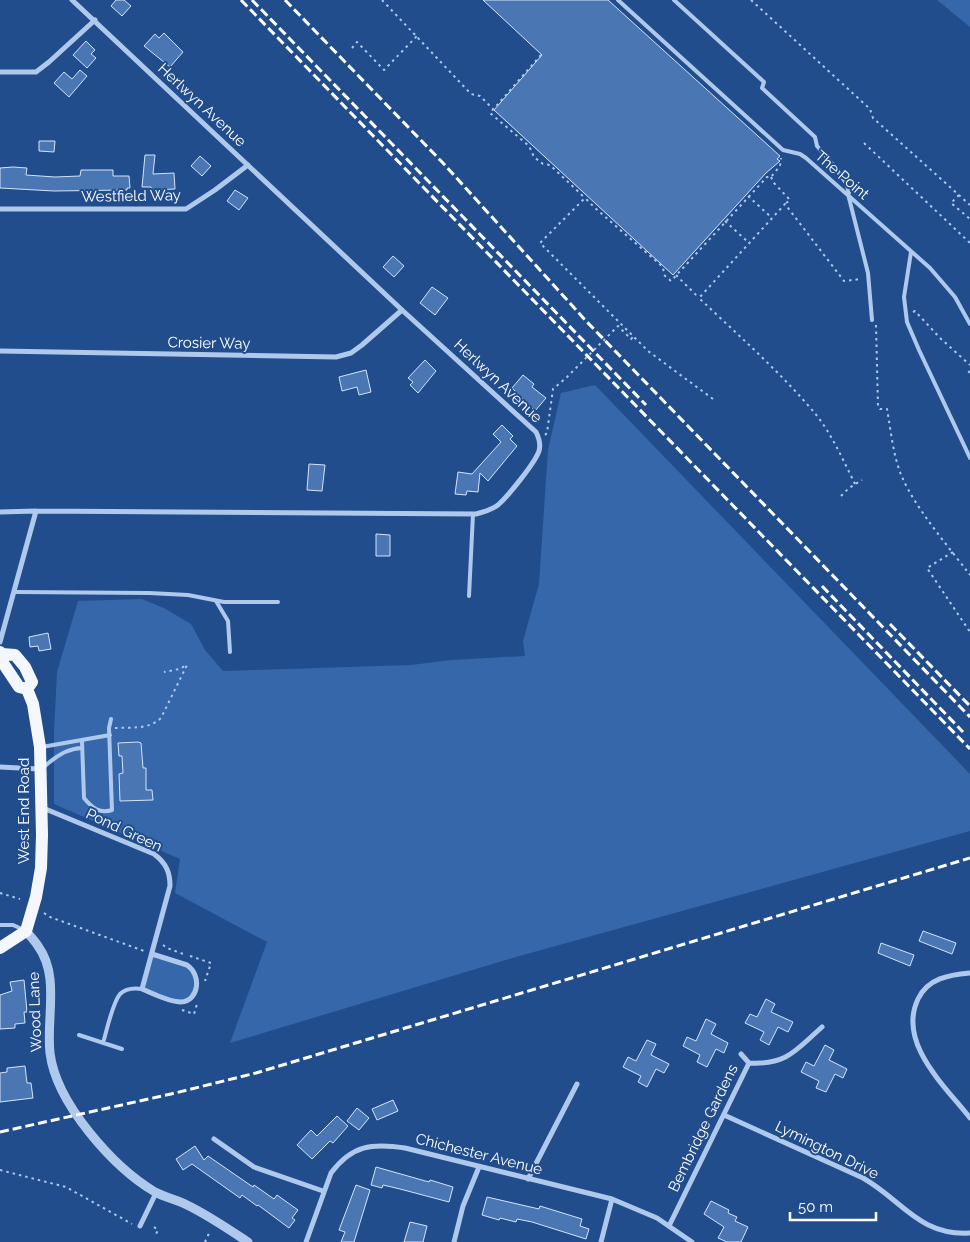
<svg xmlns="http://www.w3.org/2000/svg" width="970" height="1242" font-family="Raleway,sans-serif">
<rect width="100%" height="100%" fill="#214d8d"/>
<path fill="#3567aa" d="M937 0H970V27Z
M595 385 970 774V831L516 957 230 1043 267 942 175 893 180 859 54 804V732L57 672 78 601 142 599 164 608 191 624 205 650 223 671 411 665 451 660 525 656 523 641 539 584 548 450 561 393Z
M152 954 187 965 197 977 193 996 179 1002 142 989Z"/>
<path fill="#4a77b4" stroke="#d4e4f9" d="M116 0H124L131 6 122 16 111 6Z
M483 0H608L780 156 777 159 780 161 766 173 673 275 494 110 542 55Z
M164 33 183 52 170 67 144 46 155 34 159 38Z
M86 41 95 50 91 54 96 58 87 68 73 55Z
M80 70 87 76 69 97 54 83 64 72 72 79Z
M39 141H55L54 152 39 151Z
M145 155H155L153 174 174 173 175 189 152 190 151 187H142Z
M200 156 211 166 202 176 191 166Z
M13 167 27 168 26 175 55 177 80 176 81 170H113V176H129L130 188H127V190L54 191 0 188V168Z
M235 190 248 198 239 210 227 201Z
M393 256 404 266 394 277 383 267Z
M432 287 448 298 435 315 420 303Z
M425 360 436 371 418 393 410 385 413 382 408 378Z
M366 370 371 392 359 395 357 387 342 391 339 377Z
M523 375 534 384 532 387 546 398 535 411 512 388Z
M502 425 513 436 510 439 517 446 488 481 480 473 478 492 467 491 466 495 455 494 458 472 472 474 501 442 493 434Z
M309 464 325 465 322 491 307 490Z
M376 534 390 535V556H376Z
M48 633 51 649 39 651 38 646 30 647 29 637Z
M138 742 141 743 143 768H146V790H152L153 800 120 801 119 774 123 773 122 756H119L118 743Z
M923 931 956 943 952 954 919 941Z
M881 943 914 955 910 966 878 953Z
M24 980 27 1012H24L25 1023 15 1024V1028L0 1029V995L12 991 10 982Z
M766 999 775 1004 771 1012 793 1022 788 1032 778 1027 769 1045 760 1040 764 1032 745 1023 750 1014 757 1017Z
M706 1019 716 1024 711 1034 728 1043 724 1053 716 1049 707 1067 697 1062 700 1055 683 1046 687 1037 696 1041Z
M647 1040 656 1044 651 1055 669 1064 664 1073 656 1069 647 1087 638 1082 641 1076 623 1067 628 1057 636 1061Z
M825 1045 834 1050 829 1060 847 1069 843 1078 835 1074 826 1092 816 1088 819 1081 801 1072 806 1062 814 1066Z
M25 1066 27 1083H31L33 1098 0 1102V1073L7 1072V1068Z
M393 1100 398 1111 377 1120 372 1109Z
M357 1108 369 1118 359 1130 347 1121Z
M337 1116 348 1126 333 1143 330 1141 312 1159 297 1145 311 1130 317 1136Z
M195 1146 204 1160 208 1156 253 1187 254 1185 274 1199 277 1195 298 1210 292 1218 295 1220 289 1228 258 1205 257 1206 242 1195 240 1198 192 1164 183 1170 176 1159Z
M376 1167 429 1182 430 1180 453 1187 449 1202 400 1189 383 1185 382 1188 371 1185Z
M356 1185 370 1190 354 1242H341L345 1232 339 1230Z
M487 1197 539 1209 540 1206 582 1219 580 1226 589 1229 586 1239 532 1222 517 1219 516 1222 500 1218 499 1220 482 1215Z
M711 1201 729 1210 728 1213 737 1217 735 1221 748 1227 741 1242H727L718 1238 724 1227 704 1214Z
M410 1222 427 1226 423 1242H404Z"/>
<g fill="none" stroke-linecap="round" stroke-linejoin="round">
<path stroke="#afc9ec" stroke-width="2" stroke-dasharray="2.5 4" stroke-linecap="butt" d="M382 0 471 94 480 96 493 109
M751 0 870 109 873 118 970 205
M352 48 357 42 384 70 417 36
M541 55 490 113 529 146 534 157 543 164 550 165 585 198
M864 143 970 243
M771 177 774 183 790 200 785 204
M959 195 951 203 970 219
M748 196 772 218
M725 221 749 243
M676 275 699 298
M913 312 915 311 940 338 970 365
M876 325 878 407 880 409H887C891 431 893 456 902 477 916 509 948 546 970 575
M970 371 968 373 970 375
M713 399 648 351 540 243 585 198 595 208 663 267 664 275 671 281 767 177H771L780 166 781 158
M545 435 547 433 553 389 566 378 618 326 631 339 633 337
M855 484C843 460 831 432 813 411 778 370 738 335 699 298L785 204 844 281 861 279
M841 496 849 488 862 480
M953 552 927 568 970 632
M115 728C132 727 148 730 161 718L187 665 179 669 164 672
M0 893 20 899
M44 913 50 917 144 951
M163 945 167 948 186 955
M190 956 211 963 205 981
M182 1010 194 1014 197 1004
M0 1170 66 1187 132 1224
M154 1227 158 1230 155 1236
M205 1242 210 1231"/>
<path stroke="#afc9ec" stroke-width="4" d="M618 0 783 150 800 154 806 158 930 268 955 297 970 324
M674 0 764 82 762 88 815 137 817 146 834 166 846 183 849 193 848 194 868 273 872 320
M911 252 904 297 907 322 919 350 970 458
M15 592 149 593 188 595 224 602H278
M469 596 473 514
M216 601 228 621 230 652
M82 741 84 798C92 808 100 814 112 810L109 728 111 719
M42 747 110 735
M45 766C55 757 68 748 82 748
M0 925H13L24 930
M79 1035 122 1049
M103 1043C107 1030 112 1004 120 994 126 988 135 988 142 989"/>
<path stroke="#afc9ec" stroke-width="5" d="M0 72H36L49 62 95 20
M0 209H186L215 190 248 165
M0 351 336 357 351 353 362 345 402 310
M0 512 36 511
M0 642 36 511 476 514C484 512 491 510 498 505 508 496 535 463 539 451 541 444 539 438 536 432L402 310 72 0
M0 767 39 769
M43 808 154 854C166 863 170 872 170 886L142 989C154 994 169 1002 181 1002 199 1001 202 975 187 965L152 954
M970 973C949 975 928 978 918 999 897 1043 945 1086 970 1118
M741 1054 749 1063
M724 1115 863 1178C902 1200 919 1236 970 1233
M214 1139 254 1167 323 1191
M528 1179 577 1084
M140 1226 156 1193
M669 1226 749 1063C787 1065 795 1051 822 1027
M306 1242 331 1173C352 1145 372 1143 405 1148L612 1199 657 1218 692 1242
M454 1242 463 1206 479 1167
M601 1242 612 1199"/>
<path stroke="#afc9ec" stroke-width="9" d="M26 931C30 936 35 941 38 946 60 976 46 1018 50 1053 56 1103 113 1167 155 1192 164 1197 177 1200 187 1205 208 1215 228 1229 248 1242"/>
<path stroke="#f4f8fe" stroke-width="12" d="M0 652 2 654 15 655 25 667 32 682 27 689
M2 654 3 663 19 687 27 689
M0 948 26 931 36 897 41 868 42 835 40 747 33 704 27 689"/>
<path stroke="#fff" stroke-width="3" stroke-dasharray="9 4" stroke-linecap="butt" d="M241 0 970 749
M252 0 646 405
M285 0 443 163 587 322 970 717
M822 586 963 732
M890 624 970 706
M0 1132 171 1094 256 1073 970 858"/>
</g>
<g text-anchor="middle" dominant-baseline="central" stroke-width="4" stroke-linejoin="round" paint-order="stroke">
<g font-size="15" fill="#fff" stroke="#214d8d">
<text transform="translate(202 105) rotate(43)">Herlwyn Avenue</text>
<text transform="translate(842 175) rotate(41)">The Point</text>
<text transform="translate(131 196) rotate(-1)">Westfield Way</text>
<text transform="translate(209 343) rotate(1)">Crosier Way</text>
<text transform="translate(498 381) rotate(43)">Herlwyn Avenue</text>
<text transform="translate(24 811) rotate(-90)">West End Road</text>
<text transform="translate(124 830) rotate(25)">Pond Green</text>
<text transform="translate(35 1012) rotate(-92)">Wood Lane</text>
<text transform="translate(703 1128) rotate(-64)">Bembridge Gardens</text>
<text transform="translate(827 1150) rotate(26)">Lymington Drive</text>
<text transform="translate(479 1154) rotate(14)">Chichester Avenue</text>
</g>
</g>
<path d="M790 1212v8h86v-8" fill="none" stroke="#ffffff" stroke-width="2.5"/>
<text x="798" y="1212" font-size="15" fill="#ffffff" stroke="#214d8d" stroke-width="4" paint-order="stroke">50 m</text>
</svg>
